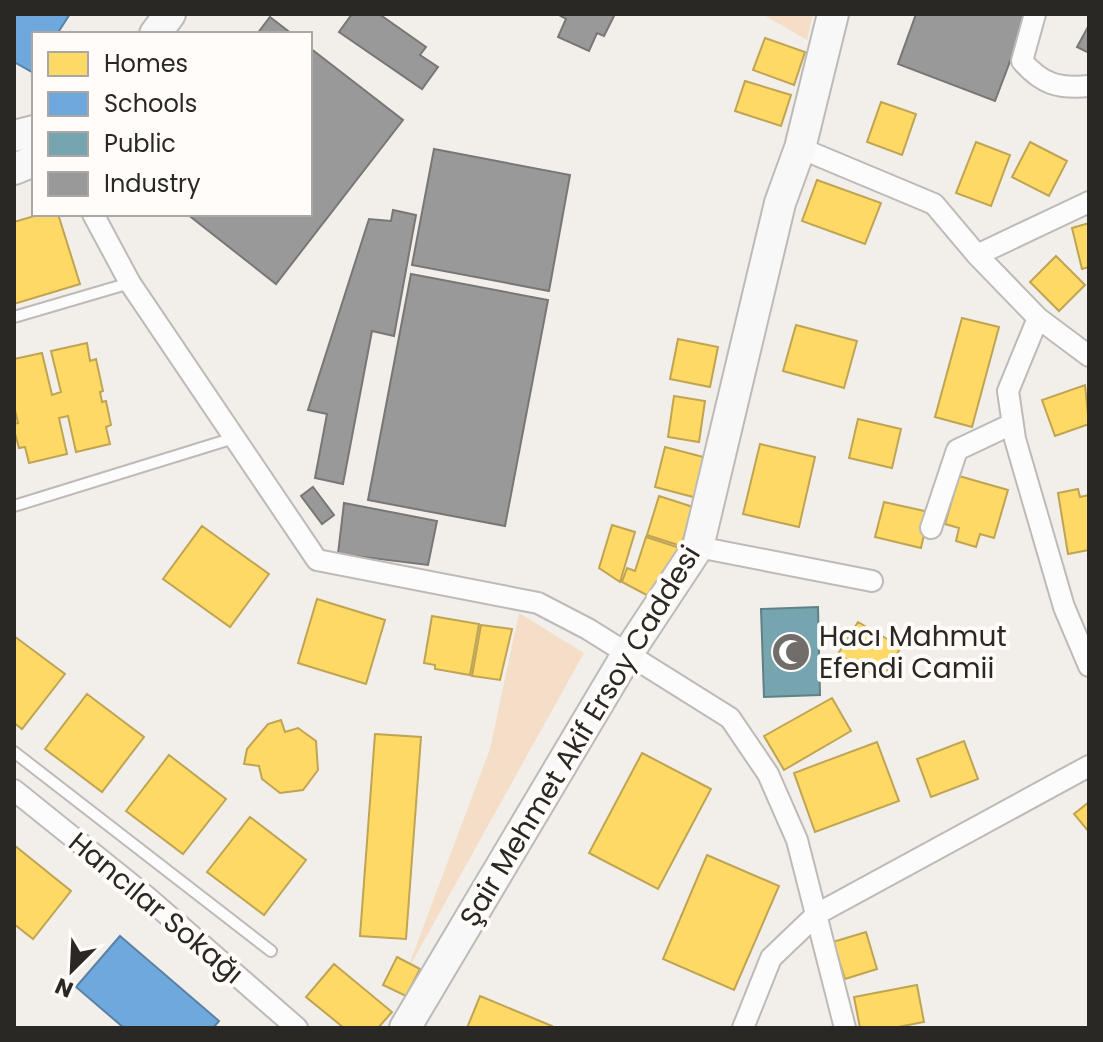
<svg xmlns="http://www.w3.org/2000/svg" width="1103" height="1042" font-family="Poppins,sans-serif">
<rect width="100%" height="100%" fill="#f2eeea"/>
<path fill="#f4dec7" d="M762 14H813L807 40Z
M519 613 584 653 406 973 490 749Z"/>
<path fill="#ffd966" stroke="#bfa452" stroke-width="2" d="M765 38 805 52 794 85 753 70Z
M745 81 791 95 781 126 735 111Z
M881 102 916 114 902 155 867 142Z
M976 142 1010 155 991 206 956 193Z
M1030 142 1067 161 1049 196 1012 177Z
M817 180 881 203 865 244 802 221Z
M41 214H58L80 284 14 304V222Z
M1089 223V267L1082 269 1072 228Z
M1056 256 1085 285 1059 311 1030 282Z
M962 318 999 327 972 427 935 417Z
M796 325 857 341 844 388 783 371Z
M678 339 718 347 710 387 670 379Z
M87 343 90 361 96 359 103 391 100 392 102 402 106 401 111 425 106 427 110 444 76 452 68 416 59 418 67 454 29 463 25 447 19 448 14 430V424L18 423 14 406V359L42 353 52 395 61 392 51 351Z
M1085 385 1089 424 1055 436 1042 400Z
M674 396 705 401 699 442 668 437Z
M858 419 901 429 892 468 849 458Z
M760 444 815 457 799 527 743 514Z
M665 447 707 458 697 498 655 487Z
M959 476 1008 490 994 538 980 534 976 547 956 541 959 528 945 524Z
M1078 489 1080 497 1089 495V550L1068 554 1058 493Z
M659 496 693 507 681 546 647 535Z
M884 502 929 512 921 548 875 537Z
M612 525 635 532 620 582 599 568Z
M202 526 269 574 230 627 163 579Z
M646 537 680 548 654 599 622 582 627 568 635 571Z
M317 599 385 620 366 684 298 663Z
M432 616 479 624 470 675 435 669V665L424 663Z
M858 622 901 647 882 680 838 654Z
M481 625 512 629 500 680 472 676Z
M14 636 65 674 22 729 14 723Z
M87 694 144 737 102 792 45 749Z
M832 698 851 731 784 770 764 736Z
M281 720 285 732 298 728 316 741 318 770 303 790 280 793 262 779 259 766 244 764 247 749 268 724Z
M375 734 421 737 406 939 360 936Z
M964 741 978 779 931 797 917 759Z
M877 742 899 801 815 832 794 773Z
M642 753 711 789 658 889 589 853Z
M169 755 226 799 183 854 126 811Z
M1089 802V832L1074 814Z
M250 817 306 860 264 915 207 872Z
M14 845 71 891 33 939 14 924Z
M707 855 779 886 734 990 663 959Z
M866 932 877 969 845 979 833 942Z
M397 957 420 969 406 996 383 985Z
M334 964 392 1012 378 1028H344L306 997Z
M917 985 924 1022 893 1028H860L854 997Z
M480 996 552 1026 551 1028H467Z"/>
<path fill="#6fa8dc" stroke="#5a82a5" stroke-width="2" d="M14 14H70L57 34H34L32 72 14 62Z
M120 936 219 1021 213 1028H124L76 987Z"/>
<path fill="#76a5af" stroke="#5f8086" stroke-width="2" d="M818 607 820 695 764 697 761 609Z"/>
<path fill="#999" stroke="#787776" stroke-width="2" d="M352 14H379L426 47 420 55 438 67 422 89 339 32Z
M557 14H615L604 36 597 33 589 51 558 37 566 19Z
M916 14H1028L995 101 898 64Z
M270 17 292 34H257Z
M1089 25V53L1077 47Z
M310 48 403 120 276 284 187 214H310Z
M434 149 570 175 549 291 412 265Z
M393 210 416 215 394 336 372 331 343 484 315 478 327 414 308 410 369 219 391 221Z
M411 274 548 300 505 526 368 500Z
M313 487 334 515 322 524 301 496Z
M344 503 437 521 428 565 338 554Z"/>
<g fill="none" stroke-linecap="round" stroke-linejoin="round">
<defs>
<path id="lane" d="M14 317 130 283
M14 506 234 438
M14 752 271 951"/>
<path id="street" d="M1035 14 1022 61C1042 84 1058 89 1089 86
M800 148 934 204 977 255 1089 202
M93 214 130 283 317 560 538 603 588 629 730 718 768 774 797 840 845 1028
M977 255 1038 318 1089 356
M1038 318 1008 391 1015 439 1064 607 1089 666
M931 528 957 450 1012 424
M698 547 872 581
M14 790 147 897 297 1028
M743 1028 771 958 817 914 1089 766"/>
<path id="secondary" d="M155 34 170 14
M14 136 34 131
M14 169 34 161
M405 1028 628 653 698 547 780 203 800 148 833 14"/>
</defs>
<use href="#lane" stroke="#bdbab7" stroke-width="14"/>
<use href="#street" stroke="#bdbab7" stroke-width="24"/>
<use href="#secondary" stroke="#bdbab7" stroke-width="34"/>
<use href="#lane" stroke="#fdfcfc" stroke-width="10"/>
<use href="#street" stroke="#fdfcfc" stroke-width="20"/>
<use href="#secondary" stroke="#f8f8f9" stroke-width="30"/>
</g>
<defs>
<symbol id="mosque-disc" viewBox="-11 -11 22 22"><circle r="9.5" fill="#706d6a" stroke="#fffcf9"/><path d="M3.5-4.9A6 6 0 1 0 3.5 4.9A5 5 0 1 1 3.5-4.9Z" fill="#fff"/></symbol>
</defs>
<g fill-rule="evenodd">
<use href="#mosque-disc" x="769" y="630" width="44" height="44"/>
</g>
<g text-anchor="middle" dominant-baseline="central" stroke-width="8" stroke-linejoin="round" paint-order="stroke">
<g font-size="28" fill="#2a2825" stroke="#fffcf9" text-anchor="start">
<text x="819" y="636">Hacı Mahmut<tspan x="819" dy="32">Efendi Camii</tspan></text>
</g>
<g font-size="28" fill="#2a2825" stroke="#fffcf9">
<text transform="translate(580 736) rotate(-59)">Şair Mehmet Akif Ersoy Caddesi</text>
<text transform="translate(156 908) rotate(40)">Hancılar Sokağı</text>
</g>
</g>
<rect width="1103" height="1042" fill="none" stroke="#2a2825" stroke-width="32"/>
<rect x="32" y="32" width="280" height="184" fill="#fffcf9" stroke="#aaa7a4" stroke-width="2"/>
<rect x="48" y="52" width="40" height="24" fill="#ffd966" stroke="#aaa7a4" stroke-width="2"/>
<text x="104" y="72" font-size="24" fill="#2a2825">Homes</text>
<rect x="48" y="92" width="40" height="24" fill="#6fa8dc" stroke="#aaa7a4" stroke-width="2"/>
<text x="104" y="112" font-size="24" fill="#2a2825">Schools</text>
<rect x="48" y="132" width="40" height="24" fill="#76a5af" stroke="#aaa7a4" stroke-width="2"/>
<text x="104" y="152" font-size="24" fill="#2a2825">Public</text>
<rect x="48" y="172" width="40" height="24" fill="#999999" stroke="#aaa7a4" stroke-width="2"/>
<text x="104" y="192" font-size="24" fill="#2a2825">Industry</text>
<g transform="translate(72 970) rotate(204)" stroke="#fffcf9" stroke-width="6" paint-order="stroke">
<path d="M0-6L14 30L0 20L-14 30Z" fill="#2a2825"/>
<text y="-12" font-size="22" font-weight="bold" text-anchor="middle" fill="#2a2825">N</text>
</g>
</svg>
